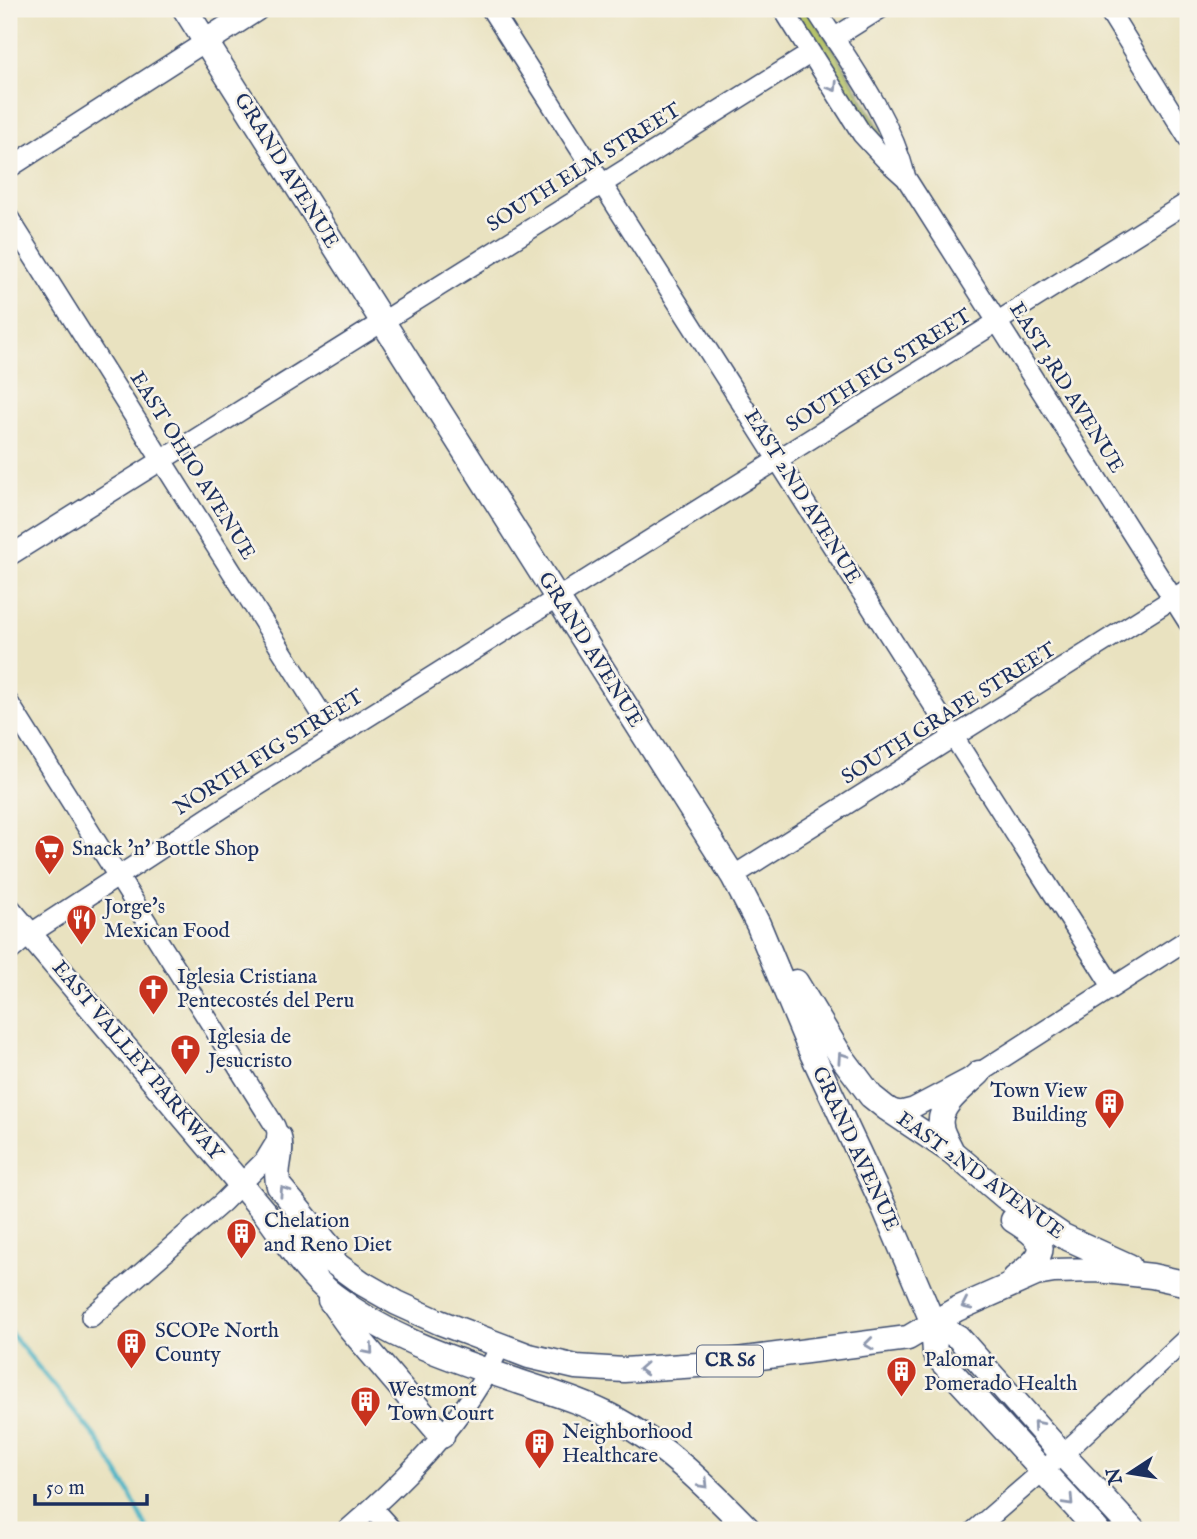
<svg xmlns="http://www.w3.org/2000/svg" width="1197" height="1539" font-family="'IM FELL English',serif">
<rect width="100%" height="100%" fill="#f7f3e8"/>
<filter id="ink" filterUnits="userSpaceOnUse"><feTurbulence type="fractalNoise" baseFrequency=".0143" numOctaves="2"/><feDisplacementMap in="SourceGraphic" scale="14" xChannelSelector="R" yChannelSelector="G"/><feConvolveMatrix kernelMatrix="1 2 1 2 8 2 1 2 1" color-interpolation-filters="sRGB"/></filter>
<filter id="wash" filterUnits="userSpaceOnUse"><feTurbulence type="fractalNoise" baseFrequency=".00686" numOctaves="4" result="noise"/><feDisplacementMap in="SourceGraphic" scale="28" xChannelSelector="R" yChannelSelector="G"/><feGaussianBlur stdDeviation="1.57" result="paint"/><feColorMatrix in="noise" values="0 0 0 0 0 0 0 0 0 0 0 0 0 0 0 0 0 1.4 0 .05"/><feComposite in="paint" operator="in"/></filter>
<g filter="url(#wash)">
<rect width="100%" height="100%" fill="#e9e2c0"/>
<path fill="#b3c163" stroke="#677860" stroke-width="2" d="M791 9H808L838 56 894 154 872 132Z"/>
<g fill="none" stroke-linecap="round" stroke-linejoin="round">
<path stroke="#48b3c5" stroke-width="4.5" d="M9 1331 97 1439 127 1488 148 1530"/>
</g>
</g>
<g filter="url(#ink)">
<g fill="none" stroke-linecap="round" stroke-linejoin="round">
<defs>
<path id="minor" d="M491 9 1112 986
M783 9 862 134 885 159 906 178 1188 622
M815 9C849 62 890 115 906 178
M1108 9 1188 138
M834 38 880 9
M9 168 205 42
M9 218 336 737
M9 556 811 53
M9 703 275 1126 279 1137 265 1160 223 1202 91 1317
M733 876 1188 589
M9 952 30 934 229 804 1188 202
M886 1108 901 1111 913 1108 979 1073 1188 939
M373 1509 392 1530
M347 1530C406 1479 468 1418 500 1346
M975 1530 1076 1442 1188 1337"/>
<path id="major" d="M185 9 675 784 733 876 758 924 810 1049 883 1205 933 1323 935 1354 1097 1530
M205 42 256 9
M9 910 265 1213C286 1241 305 1273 333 1295 391 1340 452 1359 520 1382 552 1393 584 1402 614 1418 667 1446 708 1488 749 1530
M796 982 839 1053 871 1096 886 1108 952 1152 1005 1197 1063 1236 1129 1266
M279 1137C284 1157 273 1169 279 1186L333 1251
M952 1152C949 1144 942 1135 941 1126 937 1105 966 1086 979 1073
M1013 1220C1050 1243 1049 1252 1015 1278
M283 1226 362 1283 397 1303 439 1322 529 1356 576 1367 624 1370 698 1365 908 1338 957 1309 1036 1274 1054 1271 1097 1270 1152 1276 1188 1284
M330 1300 350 1328 442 1436
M933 1323 958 1337 1062 1454 1133 1530"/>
</defs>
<use href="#minor" stroke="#3a4a6d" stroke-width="22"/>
<use href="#major" stroke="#3a4a6d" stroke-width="27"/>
<use href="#minor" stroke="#fff" stroke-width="19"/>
<use href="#major" stroke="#fff" stroke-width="24"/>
</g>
<defs><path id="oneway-chevron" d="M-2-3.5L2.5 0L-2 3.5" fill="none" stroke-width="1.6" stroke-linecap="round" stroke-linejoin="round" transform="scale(1.75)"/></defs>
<g stroke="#8d97ae">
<use href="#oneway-chevron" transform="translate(833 87) rotate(58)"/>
<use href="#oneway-chevron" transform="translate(842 1057) rotate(-124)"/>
<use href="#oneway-chevron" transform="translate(284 1191) rotate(-124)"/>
<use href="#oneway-chevron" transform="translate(966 1305) rotate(155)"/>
<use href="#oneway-chevron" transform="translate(869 1344) rotate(173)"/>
<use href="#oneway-chevron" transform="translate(369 1350) rotate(49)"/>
<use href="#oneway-chevron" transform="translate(643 1369) rotate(177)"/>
<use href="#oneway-chevron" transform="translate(1037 1425) rotate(-131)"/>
<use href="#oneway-chevron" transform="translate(704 1484) rotate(46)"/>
<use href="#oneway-chevron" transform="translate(1069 1501) rotate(47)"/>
</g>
</g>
<defs>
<symbol id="supermarket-pin" viewBox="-11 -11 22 30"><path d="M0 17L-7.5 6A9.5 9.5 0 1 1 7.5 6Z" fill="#c8321e" stroke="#f7f3e8"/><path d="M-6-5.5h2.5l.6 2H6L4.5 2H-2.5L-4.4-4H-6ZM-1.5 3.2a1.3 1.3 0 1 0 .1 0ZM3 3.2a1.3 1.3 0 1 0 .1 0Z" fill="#fff"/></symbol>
<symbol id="restaurant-pin" viewBox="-11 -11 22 30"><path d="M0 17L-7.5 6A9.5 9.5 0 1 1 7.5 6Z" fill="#c8321e" stroke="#f7f3e8"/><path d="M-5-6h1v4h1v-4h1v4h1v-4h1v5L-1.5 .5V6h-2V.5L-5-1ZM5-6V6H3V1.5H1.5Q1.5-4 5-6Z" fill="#fff"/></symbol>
<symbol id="church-pin" viewBox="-11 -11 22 30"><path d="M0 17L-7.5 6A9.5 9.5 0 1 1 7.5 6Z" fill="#c8321e" stroke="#f7f3e8"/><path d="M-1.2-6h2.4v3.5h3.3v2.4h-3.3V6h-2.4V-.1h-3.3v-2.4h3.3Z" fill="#fff"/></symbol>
<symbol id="building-pin" viewBox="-11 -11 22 30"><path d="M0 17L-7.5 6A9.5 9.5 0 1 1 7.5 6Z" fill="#c8321e" stroke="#f7f3e8"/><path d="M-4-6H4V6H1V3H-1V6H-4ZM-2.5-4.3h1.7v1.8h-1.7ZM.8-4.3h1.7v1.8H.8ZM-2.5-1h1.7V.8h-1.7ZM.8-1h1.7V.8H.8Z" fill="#fff"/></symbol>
</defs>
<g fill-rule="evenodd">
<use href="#supermarket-pin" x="32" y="832" width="35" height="47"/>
<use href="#restaurant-pin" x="64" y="902" width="35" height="47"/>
<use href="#church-pin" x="136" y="972" width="35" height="47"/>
<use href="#church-pin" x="168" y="1032" width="35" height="47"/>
<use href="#building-pin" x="1092" y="1086" width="35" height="47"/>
<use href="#building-pin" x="224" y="1216" width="35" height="47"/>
<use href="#building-pin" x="114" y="1326" width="35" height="47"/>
<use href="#building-pin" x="884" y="1354" width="35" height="47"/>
<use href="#building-pin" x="348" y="1384" width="35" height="47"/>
<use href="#building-pin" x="522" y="1426" width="35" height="47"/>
</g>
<g text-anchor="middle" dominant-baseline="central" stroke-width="5" stroke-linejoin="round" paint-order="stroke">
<rect fill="#f7f3e8" stroke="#5d6a87" stroke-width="2" x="697" y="1345.5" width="66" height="31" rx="5"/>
<g font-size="19" font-weight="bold" fill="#1b2f5e">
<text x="730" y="1361">CR S6</text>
</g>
<g font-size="21" fill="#1b2f5e" stroke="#f7f3e8">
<text transform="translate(584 168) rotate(-32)">SOUTH ELM STREET</text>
<text transform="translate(286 171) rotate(58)">GRAND AVENUE</text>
<text transform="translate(879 371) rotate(-32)">SOUTH FIG STREET</text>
<text transform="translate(1066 388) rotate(58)">EAST 3RD AVENUE</text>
<text transform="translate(192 466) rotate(58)">EAST OHIO AVENUE</text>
<text transform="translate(802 497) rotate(58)">EAST 2ND AVENUE</text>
<text transform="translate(590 650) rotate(58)">GRAND AVENUE</text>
<text transform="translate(949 714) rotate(-32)">SOUTH GRAPE STREET</text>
<text transform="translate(269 753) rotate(-32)">NORTH FIG STREET</text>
<text transform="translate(137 1061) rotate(50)">EAST VALLEY PARKWAY</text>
<text transform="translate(855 1149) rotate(65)">GRAND AVENUE</text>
<text transform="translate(980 1176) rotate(36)">EAST 2ND AVENUE</text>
</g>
<g font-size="21" fill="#1b2f5e" stroke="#f7f3e8" text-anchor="start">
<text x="72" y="849">Snack 'n' Bottle Shop</text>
<text x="104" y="907">Jorge's<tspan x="104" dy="24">Mexican Food</tspan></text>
<text x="177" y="977">Iglesia Cristiana<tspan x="177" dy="24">Pentecostés del Peru</tspan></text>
<text x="208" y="1037">Iglesia de<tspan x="208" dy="24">Jesucristo</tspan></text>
<text x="1087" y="1091" text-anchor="end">Town View<tspan x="1087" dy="24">Building</tspan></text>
<text x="264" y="1221">Chelation<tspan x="264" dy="24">and Reno Diet</tspan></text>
<text x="155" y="1331">SCOPe North<tspan x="155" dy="24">County</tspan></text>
<text x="924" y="1360">Palomar<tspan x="924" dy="24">Pomerado Health</tspan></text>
<text x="388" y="1390">Westmont<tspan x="388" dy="24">Town Court</tspan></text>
<text x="562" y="1432">Neighborhood<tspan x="562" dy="24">Healthcare</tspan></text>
</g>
</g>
<rect width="1197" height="1539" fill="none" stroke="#f7f3e8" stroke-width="35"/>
<g transform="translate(1130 1473) rotate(258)" stroke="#f7f3e8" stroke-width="5" paint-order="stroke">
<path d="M0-5L12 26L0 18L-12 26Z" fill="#1b2f5e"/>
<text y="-10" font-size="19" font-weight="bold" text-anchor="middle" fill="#1b2f5e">N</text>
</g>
<path d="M35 1494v10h112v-10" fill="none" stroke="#1b2f5e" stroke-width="3.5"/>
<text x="46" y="1494" font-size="21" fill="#1b2f5e" stroke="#f7f3e8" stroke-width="5" paint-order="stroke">50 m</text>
</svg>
